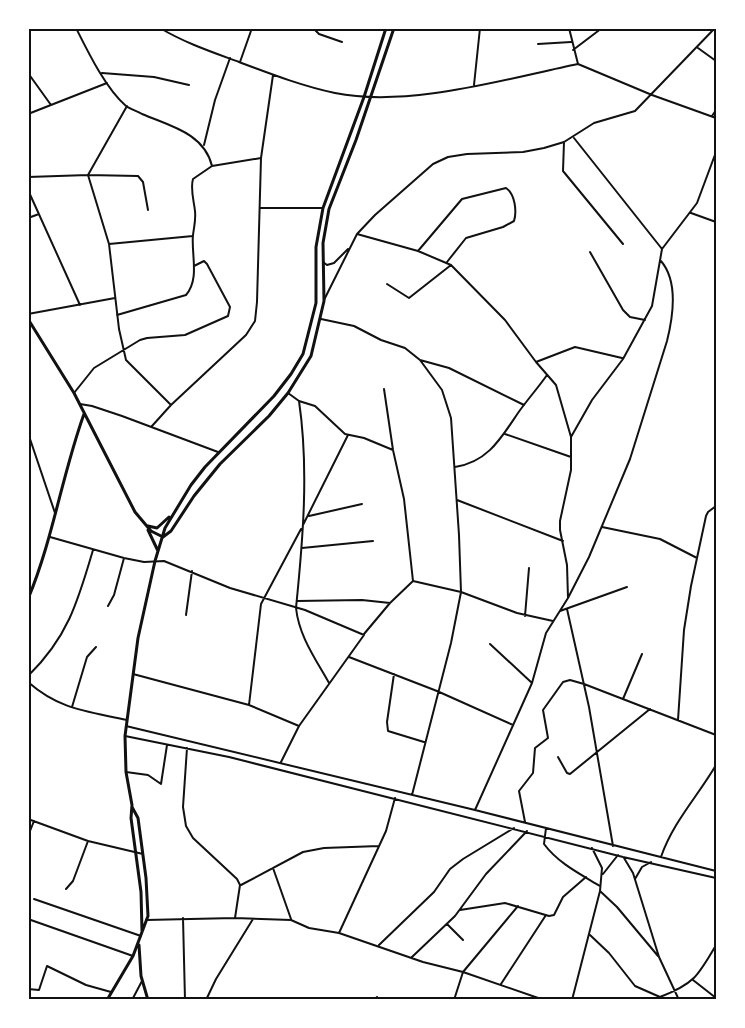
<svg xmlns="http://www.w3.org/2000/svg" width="745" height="1028" font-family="Jost,sans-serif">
<rect width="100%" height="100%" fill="#fff"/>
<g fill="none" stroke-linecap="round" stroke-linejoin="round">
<path stroke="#111" stroke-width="2" d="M76 28C88 52 106 89 126 106 130 109 137 111 142 114 170 126 204 133 212 166
M160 28C185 43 212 52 239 62 271 74 302 86 335 93 408 108 505 79 578 64
M313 28 319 34 342 42
M569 28 578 64 652 95 716 118
M538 44 571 42
M698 48 716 61
M573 50 602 28
M240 62 252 28
M28 73 51 105
M102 73 154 77 189 85
M474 85 480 28
M127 106 88 175 109 244 119 329 126 360 171 405
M28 114 107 83
M712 116 716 110
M574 138 662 249 697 203 716 152
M564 142 563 171 623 244
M204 145 215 100 230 58
M28 177 88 175 138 176 143 182 148 210
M28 190 80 305
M260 208H323
M691 213 716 222
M28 218 39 214
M357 234 418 251 451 265 409 298 387 284
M109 244 193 236
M418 251 462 199 506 188C515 194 517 211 514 221L503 227 466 238 447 262
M590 252 623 310 630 317 645 320
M323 262 327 265 334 263 348 249
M451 265 505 320 536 362 556 385 571 437
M324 300 357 234 375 215 433 164 448 157 467 154 523 152 544 148 564 142 594 123 635 111 715 28
M28 314 115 298
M117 315 186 295C200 279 191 254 193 235 194 227 196 220 195 211 194 201 190 189 193 179L212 166 261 158
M321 319 354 326 381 340 405 348 420 360 442 390 451 418 459 535 461 592 517 613 553 621
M420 360 449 368 524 405
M536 362 575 347 622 358
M384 389 393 450 404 499 413 581
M74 393 94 368 140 340 147 338 185 335 228 316 230 307 207 264 204 261 194 266
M288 393 299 401 315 406 345 434 364 438 393 450
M299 401C309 469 303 539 296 608 299 636 315 658 329 683
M80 404 92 406 122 416 218 452
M152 426 171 405 246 335 255 321 257 302 261 158 273 75
M28 433 55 513
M505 434 571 457
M455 467C488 462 501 438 518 413 527 400 538 388 547 375
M457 500 563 541
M309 516 362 504
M303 525 348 435
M602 527 660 539 697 558
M50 537 124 558 144 562 164 561 230 588 305 610 364 635 299 726 281 762
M302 548 373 541
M568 598 589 557 630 459 667 341C673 317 679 282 661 261
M297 601 362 600 390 603
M108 606 114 595 124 558
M567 609 589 707 613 846
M560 611 627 587
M186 615 192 571
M525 616 529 568
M364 634 390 603 413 581
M490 644 532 683
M349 657 437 691 513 725
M133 674 249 705 299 726
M394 674 387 722 388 731 424 742
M28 676C68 637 78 601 93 550
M28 682C60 710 87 711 127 720
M623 699 642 654
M249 705 261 604 301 529
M72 707 87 657 96 647
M678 720 684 630 691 586 706 516 708 512 716 506
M126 726 475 810 716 871
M125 736 229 757 623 857 716 878
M187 748 183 807 186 826 193 838 237 879 240 885 235 918
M558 757 567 773 570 774 650 709
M126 772 148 775 161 784 167 745
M412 795 451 643 461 592 413 581
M475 810 532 683 546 633 568 598 567 565 560 530V521L571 470V437L592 400 623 359 652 306 662 249
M28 819 88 841 143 854
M525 822 519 791 533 773 535 748 548 738 543 710 563 682 570 680 584 684 716 735
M546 828 544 844C558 863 580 874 600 886
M28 836 34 821
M661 857C673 822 698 796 716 765
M624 858 633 873 659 957 679 1000
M273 868 291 919
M603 874 618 855
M635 879 642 867 651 862
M241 885 303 852 324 848 379 846
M66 889 73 881 88 841
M600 891 617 907 658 956
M34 899 141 936
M460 910 505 903 549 916 554 915 563 897 586 877
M183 918 185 1000
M28 919 133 956
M146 920 235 918 291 920 309 928 339 933 423 962 463 972 544 1000
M447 924 463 940
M339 933 386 831 395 798
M590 935 609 953 635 986 660 997C694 984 698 976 716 945
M379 945 434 892 450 869 463 859 514 828
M412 957 455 916 486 874 527 831
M693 980 716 998
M501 984 546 915
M28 989 39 990 47 966 86 985 111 992
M132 1000 142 981
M206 1000 216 979 253 919
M374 1000 377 997
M454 1000 463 972 518 906
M572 1000 600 891 602 868 592 848"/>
<path stroke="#111" stroke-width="3" d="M28 319 74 393 135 512 151 531 163 537
M148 526 157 528 169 517
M148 530 158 551
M163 537 171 531 194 496 220 464 269 416 288 393 311 356 324 301 323 243 329 209 356 140 394 28
M28 599C53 539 62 475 84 414
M142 931 141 892 131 818 132 805 126 772 125 736 138 638 155 561 165 528 191 485 205 467 274 396 291 374 303 354 316 303V247L323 208 364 97 386 28
M139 945 141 976 148 1000
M107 1000 133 956 148 916 146 878 138 818 132 807"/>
</g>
<rect width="745" height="1028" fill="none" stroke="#ffffff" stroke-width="60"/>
<rect x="30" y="30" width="685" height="968" fill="none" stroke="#111" stroke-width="2"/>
</svg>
